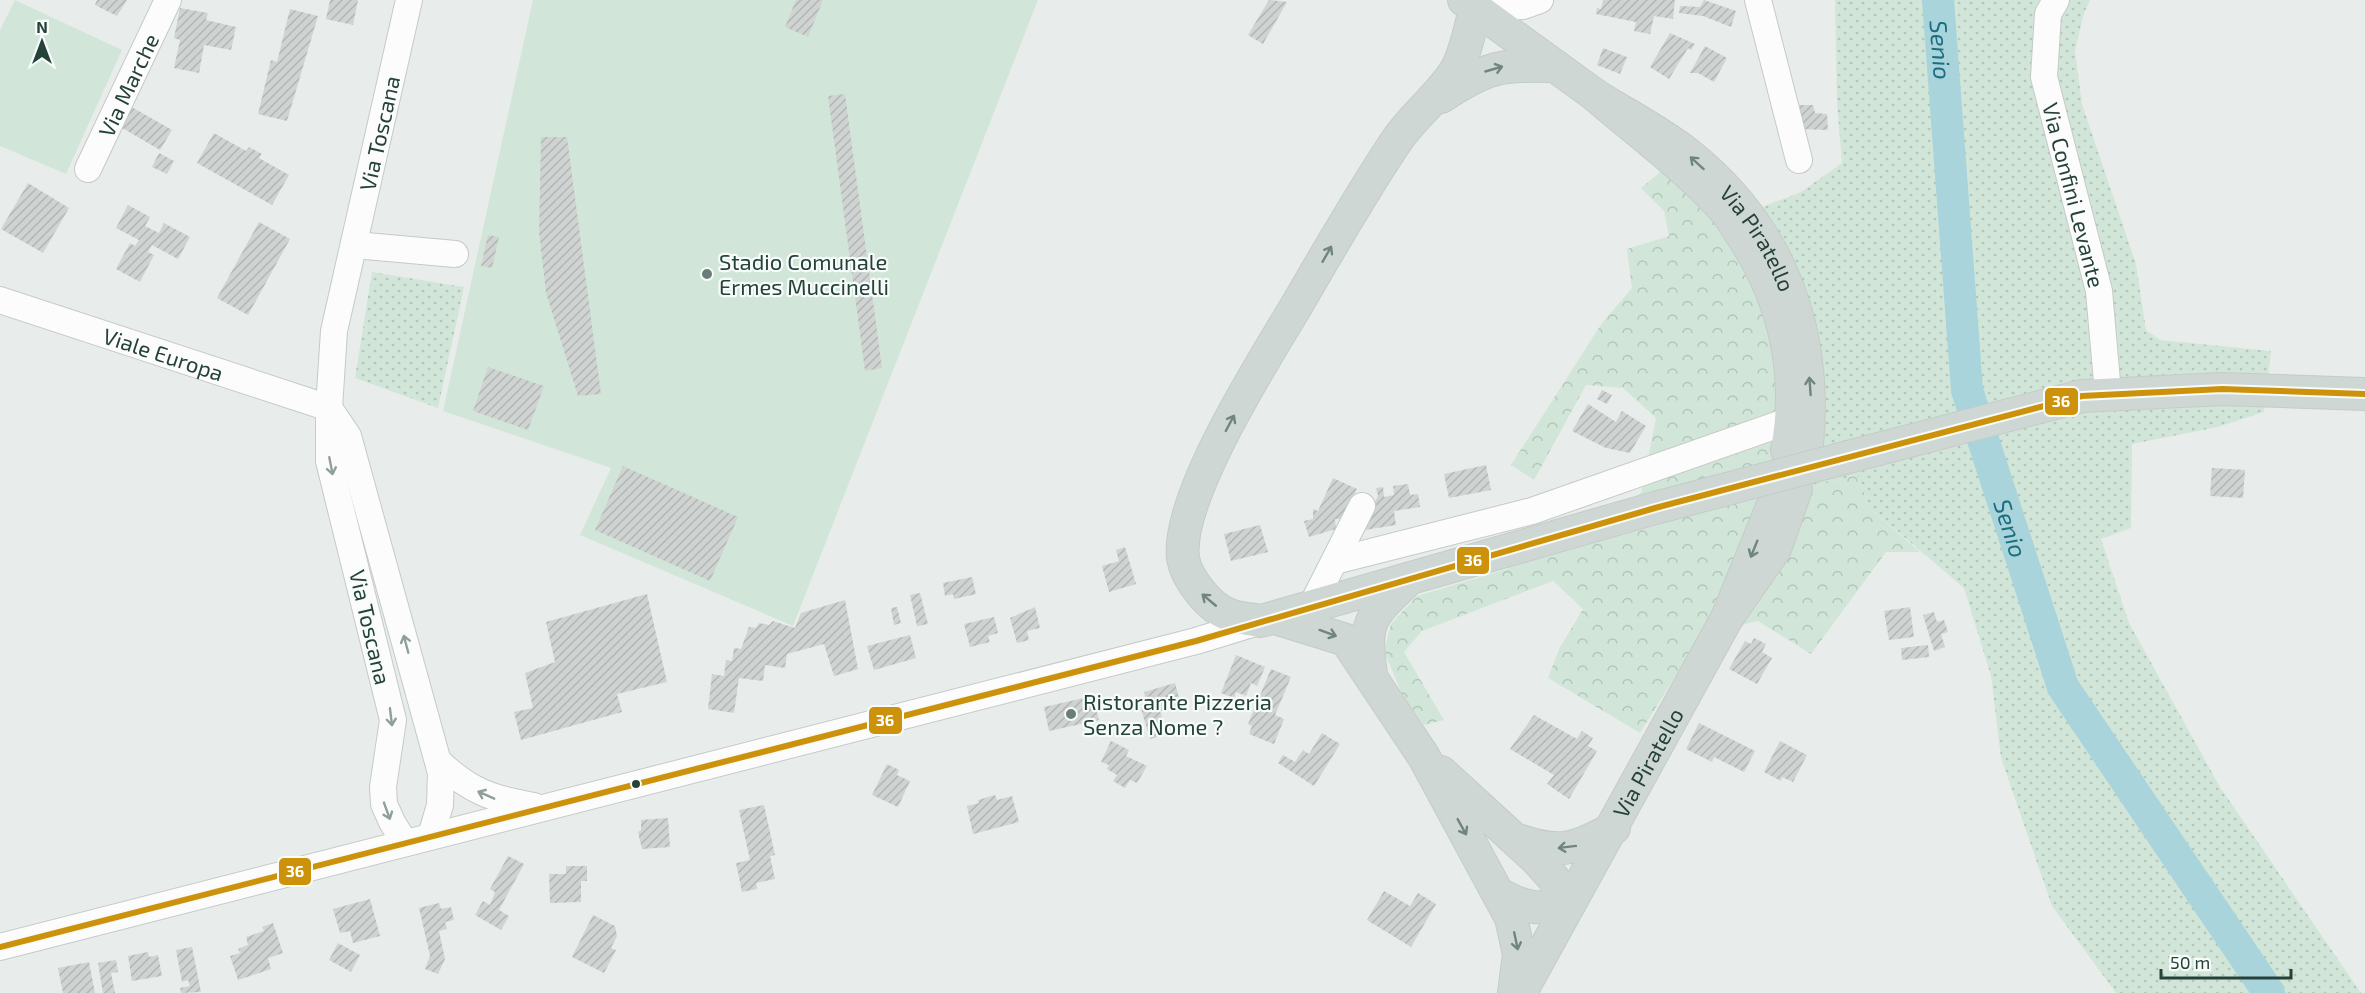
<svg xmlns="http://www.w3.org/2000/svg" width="2365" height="993" font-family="'Exo 2',sans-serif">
<defs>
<pattern id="grass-dots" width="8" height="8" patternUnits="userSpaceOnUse" patternTransform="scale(1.5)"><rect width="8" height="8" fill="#d1e6d8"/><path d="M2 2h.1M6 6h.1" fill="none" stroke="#b3c6ba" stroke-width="1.8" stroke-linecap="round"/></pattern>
<pattern id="forest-crowns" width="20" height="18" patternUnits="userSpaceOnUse" patternTransform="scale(1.5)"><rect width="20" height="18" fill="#d1e6d8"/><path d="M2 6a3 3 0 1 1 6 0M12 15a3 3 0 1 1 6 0" fill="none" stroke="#b3c6ba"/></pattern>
<pattern id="building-hatch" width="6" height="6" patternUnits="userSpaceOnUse" patternTransform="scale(1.5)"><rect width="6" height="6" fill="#cfd4d2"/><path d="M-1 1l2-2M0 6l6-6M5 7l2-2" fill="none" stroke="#b2b7b5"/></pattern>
</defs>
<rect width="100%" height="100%" fill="#e8edeb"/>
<path fill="url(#grass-dots)" d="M1835 0H2090L2084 13 2075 51 2082 104 2136 264 2146 330 2160 340 2271 351 2264 412 2218 427 2132 444 2131 528 2101 539 2129 623 2220 787 2361 993H2116L2052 906 2001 758 1991 676 1964 588 1870 508 1857 475 1767 500 1757 209 1801 192 1842 163 1837 103Z
M372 272 464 287 438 408 355 378Z"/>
<path fill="url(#forest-crowns)" d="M1664 169 1712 209 1783 344 1782 410 1767 500 1857 475 1870 508 1920 552H1886L1811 654 1758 621 1701 635 1640 733 1548 678 1559 649 1583 609 1553 581 1422 631 1404 652 1444 720 1424 725 1402 694 1384 651 1391 624 1417 596 1507 569 1641 493 1656 418 1623 388 1586 385 1534 480 1511 465 1602 323 1632 288 1627 249 1669 236 1664 211 1641 188Z"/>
<path fill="#d1e6d8" d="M15 0 122 50 66 174 0 146V30Z
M533 0H1038L793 626 580 535 611 468 443 411Z"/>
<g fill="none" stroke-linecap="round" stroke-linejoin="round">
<path stroke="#a9d4db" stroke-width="32" id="s1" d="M1938 0 1967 390 2063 687 2269 993"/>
</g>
<path fill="url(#building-hatch)" d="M97 0H127L117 16 95 5Z
M330 0H358L353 25 326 19Z
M796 0H823L808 37 785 27Z
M1269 0 1287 2 1263 44 1248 35Z
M1603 0H1675L1673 19 1654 16 1650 34 1634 31 1636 22 1596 14 1597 8 1601 9Z
M1704 0 1736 11 1731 27 1703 16 1679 13 1680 6 1700 7Z
M180 8 208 13 206 20 236 27 231 50 204 45 199 73 174 68 180 40 174 38Z
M290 9 318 16 287 121 258 114 271 60 277 62Z
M1670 33 1695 44 1691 50 1688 48 1669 79 1650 67Z
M1705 46 1727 58 1714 82 1698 73H1690Z
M1603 48 1627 57 1620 74 1597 65Z
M845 94 882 368 865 371 828 96Z
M128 105 172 130 160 150 117 125Z
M1799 105H1813L1815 113 1827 114 1828 130 1800 129Z
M214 133 246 151 249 147 262 154 259 158 289 175 272 205 197 163Z
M541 137H567L601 394 578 396 546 293 539 232Z
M159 153 174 161 167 174 152 167Z
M28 183 69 208 43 253 1 229Z
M128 205 150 217 145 226 159 233 164 223 190 237 178 259 152 245 148 252 154 255 140 282 116 269 130 243 135 246 139 240 116 228Z
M259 222 290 239 248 315 217 298Z
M488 235 499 237 492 268 481 266Z
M488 367 544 386 528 430 473 411Z
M1602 390 1612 395 1607 404 1597 399Z
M1588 404 1616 422 1622 411 1646 426 1630 453 1606 448 1572 431Z
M1486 465 1491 490 1449 498 1444 474Z
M623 466 738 517 710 581 595 530Z
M2212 468 2245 470 2243 498 2210 496Z
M1333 478 1357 489 1341 519H1335L1336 529 1309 537 1304 521 1313 519V509L1318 511Z
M1408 484 1410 495 1418 494 1420 507 1394 511 1396 525 1365 530 1363 522 1378 496 1376 488 1383 487 1384 497 1394 495 1393 486Z
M1260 525 1268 552 1231 561 1224 534Z
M1125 547 1136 584 1109 592 1102 566 1119 561 1116 550Z
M972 577 976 594 954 599 953 594 945 596 943 583Z
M920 593 928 624 917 626 910 595Z
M647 594 667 682 617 694 622 712 521 740 514 712 533 708 525 673 555 662 546 622Z
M845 600 858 669 834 676 824 644 787 654 785 668 765 665 763 681 739 678 734 713 708 709 712 674 724 676 726 660 732 661 734 648 741 649 749 627 756 628 759 623 769 625 773 621 795 628 801 613Z
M897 607 901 623 894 625 891 608Z
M1035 607 1040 628 1027 631 1029 640 1017 643 1010 618Z
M1910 607 1914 637 1889 640 1884 611Z
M1934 612 1937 622 1944 620 1948 632 1941 634 1945 647 1934 651 1923 615Z
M994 617 998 633 988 636 990 642 970 647 964 624Z
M910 635 916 658 874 670 867 646Z
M1754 638 1766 644 1762 652 1772 658 1757 684 1729 669 1745 641 1751 644Z
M1928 645 1929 657 1902 660 1901 648Z
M1236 655 1265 667 1257 686 1251 683 1246 696 1236 692 1234 698 1221 693Z
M1271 669 1291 677 1275 715 1284 719 1274 744 1249 734 1252 726 1248 724Z
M1175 683 1181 705 1160 711 1167 734 1150 739 1141 709 1148 707 1144 692Z
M1093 696 1099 720 1049 731 1044 707Z
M1534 715 1577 739 1582 731 1593 738 1588 746 1597 751 1569 799 1547 784 1554 775 1510 749Z
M1699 723 1755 751 1744 772 1714 757 1712 762 1686 749Z
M1322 733 1340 744 1314 786 1278 763 1283 755 1295 762 1303 750 1309 754Z
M1111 741 1129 750 1126 756 1147 766 1137 783 1130 780 1125 788 1113 781 1117 775 1107 769 1109 765 1101 762Z
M1780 741 1807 755 1793 782 1782 777 1781 781 1764 772Z
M887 764 899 770 897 775 910 781 898 807 872 795Z
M995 795 997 800 1012 796 1019 822 973 834 967 806 979 803 978 800Z
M764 805 775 855 770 856 775 879 756 883 757 889 742 892 736 863 750 860 739 810Z
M668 818 670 847 642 849 638 832 641 830V820Z
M508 856 524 864 499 910 509 916 501 930 475 915 483 901 490 905 495 892 490 889Z
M566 866H587V881H581V902L550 903 549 874H566Z
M1384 891 1410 906 1418 893 1436 904 1411 947 1367 920Z
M370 899 380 936 353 943 350 931 340 933 333 909Z
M439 903 441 909 451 907 454 920 445 922 447 929 439 931 445 959 438 974 425 969 430 956 419 908Z
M593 915 615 926 617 936 611 948 616 950 604 973 572 957Z
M273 923 283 953 268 958 271 969 238 980 230 956 240 953 238 949 248 945 246 937 264 931 262 927Z
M338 943 360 955 351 972 329 960Z
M192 947 201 992 181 993 180 988 190 986 188 980 182 982 176 950Z
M148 952 149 957 158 955 162 976 132 981 128 956Z
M116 960 118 972 111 973 115 993H103L98 963Z
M89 962 95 993H63L58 968Z"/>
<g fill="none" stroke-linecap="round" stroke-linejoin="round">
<defs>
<g id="minor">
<path d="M1758 0 1799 160"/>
<path id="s2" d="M2056 0 2048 14 2044 77 2099 291 2108 393"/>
<path d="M1475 9 1523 6 1540 0"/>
<path id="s3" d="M88 169 168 0"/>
<path d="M355 245 455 254"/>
<path id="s4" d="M0 300 329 408"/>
<path d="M329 408 348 436 441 773 440 805 431 836"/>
<path d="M1335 561 1532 511 1791 420"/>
<path d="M1311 607 1362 506"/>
<path d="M438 761C469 791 492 799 534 806"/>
<path id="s5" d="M405 843 392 822 384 804 383 787 393 720 329 461V408L334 331 409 0"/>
<path d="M0 947 1196 641 1261 621"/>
</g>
<g id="major">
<path d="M1464 0 1595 95"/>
<path d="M1475 9C1470 29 1466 52 1456 70 1440 96 1414 115 1397 140 1362 192 1330 248 1298 303 1265 359 1176 496 1183 558 1186 578 1210 609 1230 615 1240 619 1251 619 1261 621L1655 508"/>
<path d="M1441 97C1488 66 1499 65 1555 66"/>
<path id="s6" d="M1787 450C1801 374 1785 301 1743 237 1736 227 1730 215 1722 207 1684 166 1638 132 1595 95 1625 114 1660 132 1688 154 1780 227 1818 330 1807 445"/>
<path d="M1871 451 2082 396 2222 389 2365 394"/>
<path d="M1777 495 1727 618 1775 549 1796 489"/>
<path d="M1275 618 1346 640 1424 757 1511 918 1519 954 1514 993"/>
<path d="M1371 675C1364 623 1368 618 1405 583"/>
<path d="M1441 772 1536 859 1554 879 1567 906"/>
<path d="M1518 840C1560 855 1576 849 1614 828"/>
<path d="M1498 893C1525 909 1536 909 1567 906"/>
<path id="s7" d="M1521 992 1727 618"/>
</g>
</defs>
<use href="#minor" stroke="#c5cac8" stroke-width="28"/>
<use href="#major" stroke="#c3ccc9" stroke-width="34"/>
<use href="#minor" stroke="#fcfcfc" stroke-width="26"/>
<use href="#major" stroke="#cfd7d5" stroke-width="32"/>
<defs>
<path id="major-bridge" d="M1655 508 1871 451"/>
</defs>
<use href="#major-bridge" stroke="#c3ccc9" stroke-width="34" stroke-linecap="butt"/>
<use href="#major-bridge" stroke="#cfd7d5" stroke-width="32"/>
<defs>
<path id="bus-1" d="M0 947 1196 641 1655 508 2082 396 2222 389 2365 394"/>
</defs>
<use href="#bus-1" stroke="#f7fbf9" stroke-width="10"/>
<use href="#bus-1" stroke="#cd920c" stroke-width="6"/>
</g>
<defs><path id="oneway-shaft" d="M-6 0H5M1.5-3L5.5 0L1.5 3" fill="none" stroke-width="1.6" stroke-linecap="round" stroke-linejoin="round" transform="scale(1.5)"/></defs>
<g stroke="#718580">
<use href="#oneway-shaft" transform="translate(1494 69) rotate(-16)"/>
<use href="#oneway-shaft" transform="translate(1697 163) rotate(-138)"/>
<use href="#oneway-shaft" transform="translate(1327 254) rotate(-60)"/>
<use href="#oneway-shaft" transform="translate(1810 386) rotate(-94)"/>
<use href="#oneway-shaft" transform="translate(1230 423) rotate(-62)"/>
<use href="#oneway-shaft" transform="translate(1754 549) rotate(112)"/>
<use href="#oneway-shaft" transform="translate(1209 600) rotate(-140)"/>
<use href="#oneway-shaft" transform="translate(1328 633) rotate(20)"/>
<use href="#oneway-shaft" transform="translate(1462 827) rotate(61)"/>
<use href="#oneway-shaft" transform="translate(1567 847) rotate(173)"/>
<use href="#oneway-shaft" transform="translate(1516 941) rotate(78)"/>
</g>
<g stroke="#909f9b">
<use href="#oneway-shaft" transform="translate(331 466) rotate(79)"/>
<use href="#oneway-shaft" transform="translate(406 644) rotate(-105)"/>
<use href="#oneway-shaft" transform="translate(391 717) rotate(83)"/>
<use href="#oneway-shaft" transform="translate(486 795) rotate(-156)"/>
<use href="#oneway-shaft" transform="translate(387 811) rotate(70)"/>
</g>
<g fill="#697e78" stroke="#f7fbf9" stroke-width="2">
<circle cx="707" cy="274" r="6"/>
<circle cx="1071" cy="714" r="6"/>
</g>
<circle fill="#24423a" stroke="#f7fbf9" stroke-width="2" cx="636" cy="784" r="5"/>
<g text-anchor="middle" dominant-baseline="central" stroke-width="4.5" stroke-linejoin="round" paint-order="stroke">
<g font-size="22" fill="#24423a" stroke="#f7fbf9">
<text stroke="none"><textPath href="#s3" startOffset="93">Via Marche</textPath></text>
<text stroke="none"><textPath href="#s5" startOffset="729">Via Toscana</textPath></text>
<text stroke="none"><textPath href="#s2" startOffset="201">Via Confini Levante</textPath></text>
<text stroke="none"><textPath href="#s6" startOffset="650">Via Piratello</textPath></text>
<text stroke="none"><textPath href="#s4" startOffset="172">Viale Europa</textPath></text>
<text transform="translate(371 627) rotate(77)">Via Toscana</text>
<text stroke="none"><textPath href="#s7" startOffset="262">Via Piratello</textPath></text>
</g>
<g font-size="22" fill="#24423a" stroke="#f7fbf9" text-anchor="start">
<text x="719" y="261">Stadio Comunale<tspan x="719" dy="25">Ermes Muccinelli</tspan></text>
<text x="1083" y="701">Ristorante Pizzeria<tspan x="1083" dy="25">Senza Nome ?</tspan></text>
</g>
<g font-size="24" font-style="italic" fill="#1c6f80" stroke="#f7fbf9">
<text stroke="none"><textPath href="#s1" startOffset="50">Senio</textPath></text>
<text stroke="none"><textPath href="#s1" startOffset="536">Senio</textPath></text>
</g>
</g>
<g stroke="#f7fbf9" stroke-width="2">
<rect x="2044" y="387" width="35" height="29" rx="6" fill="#cd920c"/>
<rect x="1456" y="546" width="34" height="29" rx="6" fill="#cd920c"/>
<rect x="868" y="706" width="35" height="29" rx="6" fill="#cd920c"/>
<rect x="278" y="857" width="34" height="29" rx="6" fill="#cd920c"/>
</g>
<g font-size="16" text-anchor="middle" font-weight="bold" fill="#fff">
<text x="2061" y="407">36</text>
<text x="1473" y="566">36</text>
<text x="885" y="726">36</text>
<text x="295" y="877">36</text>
</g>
<g transform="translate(42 42)" stroke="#f7fbf9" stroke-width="4.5" paint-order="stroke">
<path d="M0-4.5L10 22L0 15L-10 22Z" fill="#24423a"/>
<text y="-9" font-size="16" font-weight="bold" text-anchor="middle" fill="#24423a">N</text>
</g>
<path d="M2161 969v9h130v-9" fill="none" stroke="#24423a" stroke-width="3"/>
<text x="2170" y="969" font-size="18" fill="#24423a" stroke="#f7fbf9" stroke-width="4.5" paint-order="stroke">50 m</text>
</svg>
